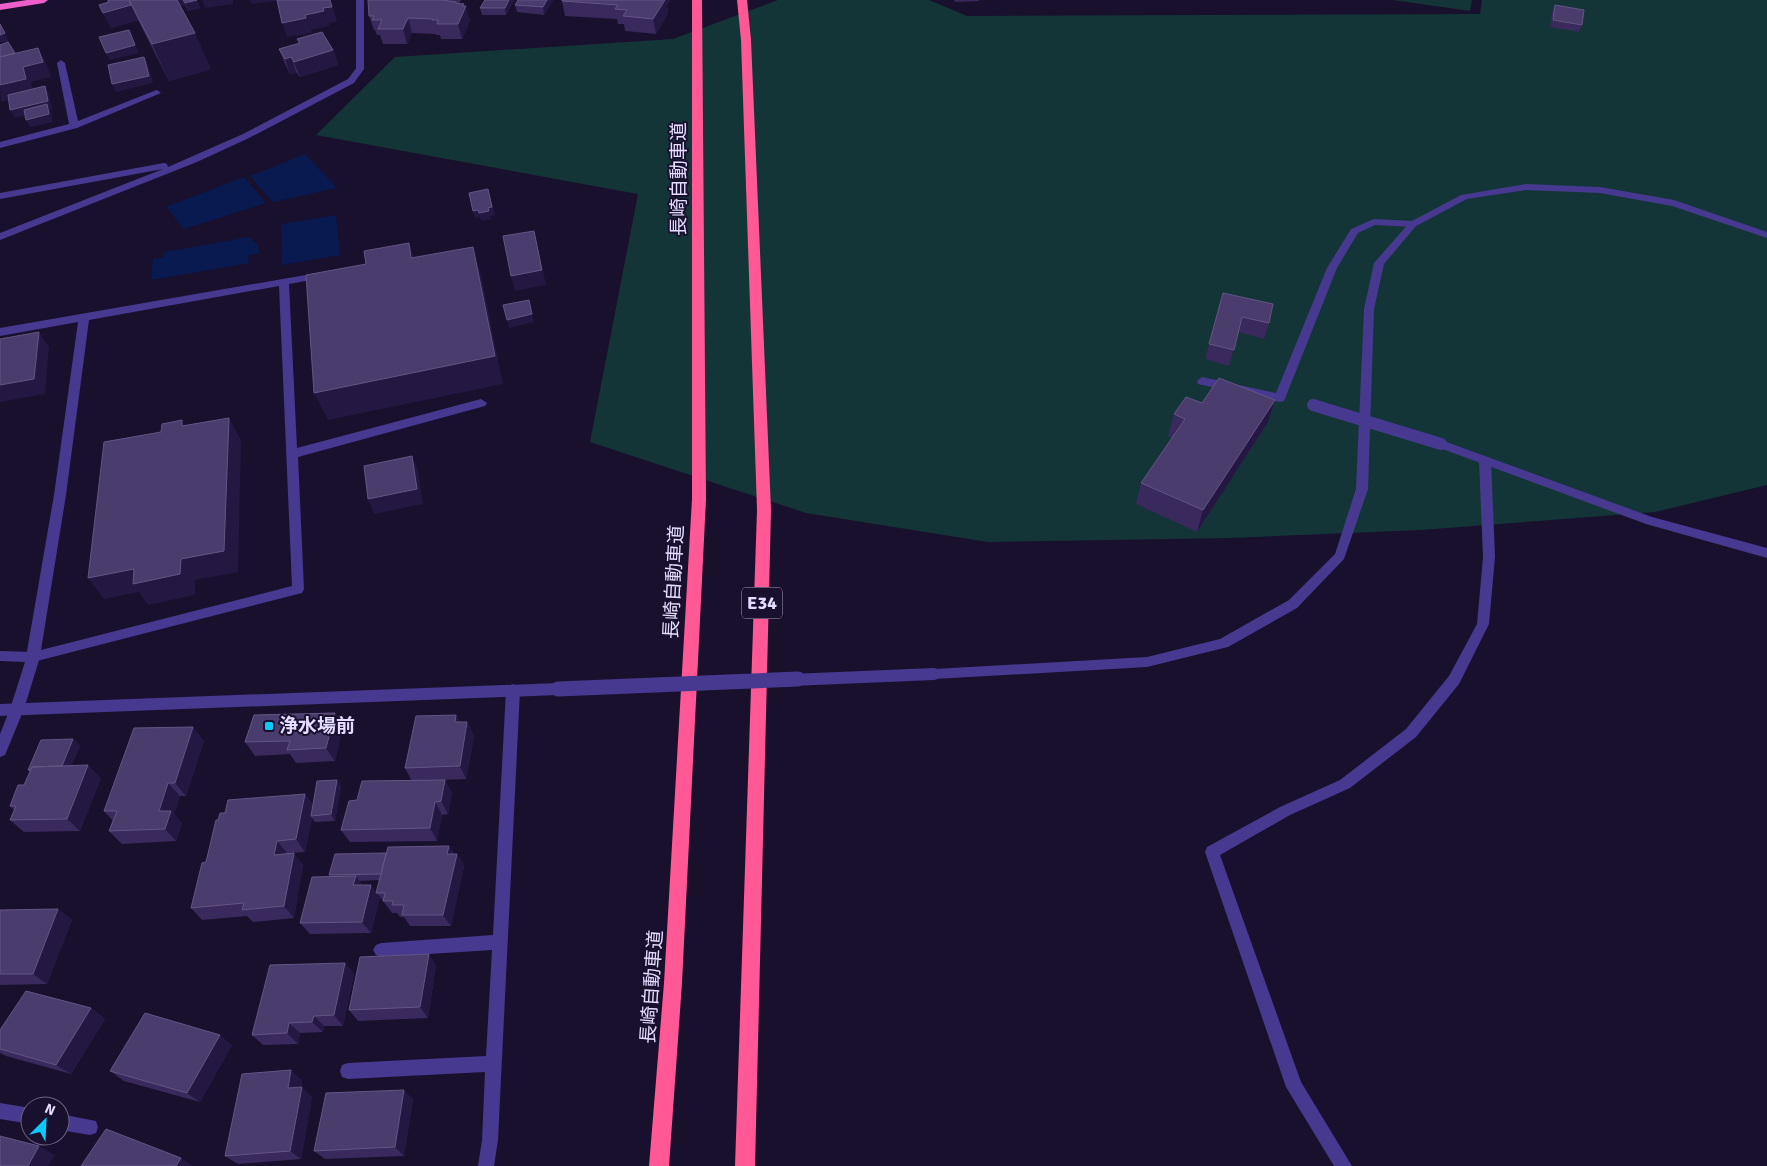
<svg xmlns="http://www.w3.org/2000/svg" width="1767" height="1166" font-family="Signika,'Noto Sans JP',sans-serif">
<rect width="100%" height="100%" fill="#19102e"/>
<path fill="#133538" d="M778 0H929L967 16 1480 14 1482 0H1767V485L1655 512 1421 530 1230 538 988 542 806 513 590 442 638 194 316 135 395 57 673 39Z
M1393 0H1472L1470 11Z"/>
<path fill="#081a4f" d="M305 154 337 188 273 202 250 176Z
M244 177 266 203 184 229 166 207Z
M336 215 340 255 282 265 281 224Z
M249 237 258 245 259 253 248 256 249 263 151 280 153 259 163 257 164 252Z"/>
<g fill="none" stroke-linecap="round" stroke-linejoin="round">
<path fill="#47398f" fill-rule="evenodd" d="M360 66 364 69 354 83 249 138 197 162 0 240V233L163 169 0 199V193L164 163 167 164 168 167 243 134 348 79 357 67Z
M1374 219 1413 221 1418 224 1413 227 1375 225 1358 233 1337 268 1284 401 1280 402 1198 384 1197 381 1202 377 1276 393 1327 268 1351 229Z
M323 272 328 275 327 277 289 284 297 448 481 399 487 403 485 406 298 457 304 589 302 593 33 662 28 661 26 657 54 495 78 322 0 336V328ZM279 286 292 586 41 650 66 495 89 320Z
M1485 456 1491 460 1495 557 1489 624 1459 684 1416 737 1350 788 1290 815 1220 855 1301 1082 1352 1166H1334L1286 1087 1205 852 1207 847 1280 807 1340 780 1406 729 1449 676 1477 624 1483 557 1479 460Z"/>
<path fill="#47398f" fill-rule="evenodd" d="M356 0H364V69L360 72 356 69Z
M61 60 65 63 78 121 154 91 157 90 161 93 77 128 0 148V142L69 124 57 63Z
M1441 440 1652 517 1767 548V558L1646 524 1437 447 1435 444Z
M0 651 33 652 38 653 40 657 24 709 5 755 0 757V734L10 709 25 662 0 661Z
M513 684 518 686 520 690 498 1140 494 1166H478L482 1140 485 1072 348 1079 342 1077 340 1071 342 1065 348 1063 486 1056 492 950 381 957 376 955 373 950 376 945 381 943 493 935 506 690 508 686Z
M0 1103 30 1108V1124L0 1119Z
M60 1114 96 1121 98 1127 96 1133 90 1135 60 1130Z"/>
<path fill="#47398f" fill-rule="evenodd" d="M1526 184 1600 187 1674 200 1767 232V238L1672 206 1600 193 1526 190 1467 199 1416 226 1384 264 1374 309 1368 489 1344 559 1297 608 1228 647 1147 667 934 679 929 678 927 674 929 670 934 669 1147 657 1220 639 1289 600 1335 554 1356 489 1364 309 1374 263 1410 222 1461 195Z
M558 683 563 685 565 689 563 693 558 695 0 716V704Z"/>
<path fill="#ec5eca" fill-rule="evenodd" d="M27 0H48L44 3 0 10V4Z"/>
<path fill="#ff5894" fill-rule="evenodd" d="M692 0H702L706 499 682 983 669 1166H649L664 983 692 499Z
M737 0H747L751 40 771 510 755 1166H735L757 510 741 40Z"/>
<path stroke="#47398f" stroke-width="12" d="M1313 405 1441 444"/>
<path stroke="#47398f" stroke-width="12" d="M767 681 934 674"/>
<path stroke="#47398f" stroke-width="15" d="M558 689 798 679"/>
</g>
<path fill="#39295c" fill-rule="evenodd" d="M107 0H197L200 8 188 11 185 5 180 6 211 69 169 81 138 20 111 28 99 5 108 2Z
M413 0H461L459 3 464 6 470 21 462 39H441L440 35H436V34L412 33 407 44H383L380 35H377L375 30H374L369 16Z
M485 0H513L514 1 506 15H482L480 8Z
M553 0 544 15 517 12 515 5Z
M954 0H979V1L955 2Z
M562 1H670L667 5 668 13 656 34 625 31 624 24H618L617 19 565 16Z
M1555 5 1582 25 1579 32 1550 27 1552 12Z
M297 39 333 50 338 65 300 77 296 72 290 74 285 64 279 49 299 44Z
M1223 293 1269 323 1264 339 1238 332 1229 366 1205 359Z
M1202 403 1268 422 1197 532 1136 504 1141 483 1172 438 1168 436 1174 414Z
M456 715 460 722H467L474 736 466 779 442 780H445L452 793 448 814 442 815 437 841 350 842 341 830 357 800 412 781 405 768Z
M343 726 335 761 296 763 290 754 255 756 245 742Z
M73 739 80 746 71 766 101 778 80 831 24 832 10 820 14 810 10 806 24 785 30 772 28 770Z
M204 741 186 796H180L174 814 182 823 176 841 122 844 109 831 113 821 104 811Z
M337 780 341 786 335 821 315 822 312 818 305 852 287 853 303 865 294 918 253 922 247 916 202 920 191 908 206 862 225 813 305 794 313 805Z
M449 846 454 854H457L464 866 451 926H410L404 917H400L397 913H392L380 897 371 933 310 934 300 923 330 876 329 875 386 853ZM379 880 376 892 362 885 359 881Z
M58 909 72 920 47 984 0 985V910Z
M345 963 354 974 343 1026H324L323 1032 300 1033 298 1044 263 1045 252 1035Z
M436 965 428 1018 358 1021 349 1010Z
M91 1008 105 1019 71 1074 6 1056 0 1053V1030Z
M232 1045 200 1102 124 1081 110 1071Z
M302 1080 301 1087 312 1097 301 1159 238 1164 225 1156Z
M413 1099 404 1156 325 1159 314 1151Z"/>
<path fill="#241742" d="M171 0H183L185 5 174 8Z
M197 0 200 8 188 11 185 3Z
M202 0H233V4L205 8Z
M250 0H282L252 4Z
M330 0 337 21 329 23V26L311 30 312 33 287 37 282 23 323 8Z
M509 0H513L514 1 506 15 505 8Z
M547 0H553L544 15 543 7Z
M664 0H670L667 5 668 13 656 34 653 19Z
M464 4 465 9 466 6 470 21 462 39 458 24 462 6Z
M131 5 138 20 111 28 103 13Z
M408 18 412 33 407 44 403 29Z
M3 30 9 41 0 43V35Z
M129 30 139 53 110 60 106 53Z
M195 33 211 69 169 81 152 44Z
M38 48 46 63 51 77 31 82 34 94 1 102 0 85 23 67Z
M333 50 338 65 300 77 294 62Z
M144 57 148 65 153 83 116 92 112 84Z
M291 57 296 72 290 74 285 59Z
M45 86 49 94 52 109H50L51 112 53 122 30 127 26 120 48 110 15 118 10 110Z
M488 189 495 215 490 216 491 219 481 221 480 217 475 218 473 211 488 208Z
M534 231 546 285 515 291 511 276Z
M409 243 419 271 411 258Z
M473 247 481 275 503 384 328 420 314 393Z
M529 300 534 322 509 328 507 320Z
M39 332 49 347 45 394 0 402V385Z
M1275 400 1268 422 1197 532 1203 510Z
M229 418 241 440 238 572 195 580V595L148 605 139 592 104 599 88 578 181 559Z
M412 456 418 471 423 504 374 514 368 499Z
M335 713 343 726 335 761 326 748Z
M456 715 463 728 455 722Z
M467 722 474 736 466 779 460 766Z
M193 727 204 741 186 796 175 783Z
M73 739 80 746 67 777 60 770Z
M88 765 101 778 80 831 67 819Z
M337 780 341 786 335 821 331 814Z
M445 780 452 793 448 814 441 801Z
M168 783 180 796 174 814 182 823 176 841 165 829 159 811Z
M305 794 314 807 311 816 312 818 305 852 296 839Z
M435 802 442 815 437 841 430 828Z
M277 841 287 853 274 855Z
M449 846 456 858 457 854 464 866 451 926 443 915 447 854Z
M294 853 303 865 294 918 284 906Z
M356 876 364 888 353 885Z
M371 885 380 897 371 933 362 922Z
M58 909 72 920 47 984 33 974Z
M429 954 436 965 428 1018 420 1007Z
M345 963 354 974 343 1026 334 1015Z
M91 1008 105 1019 71 1074 56 1065Z
M314 1016 324 1026 323 1032 312 1022Z
M289 1023 300 1033 298 1044 287 1033Z
M220 1035 232 1045 200 1102 187 1093Z
M291 1070 302 1080 299 1097 288 1088Z
M302 1087 312 1097 301 1159 290 1151Z
M404 1090 413 1099 404 1156 395 1147Z
M39 1146 55 1155 48 1166H28Z
M181 1158 193 1166H176Z"/>
<path fill="#4b3c6e" stroke="#645584" d="M108 0H129L131 5 103 13 99 5 109 2Z
M129 0H177L195 33 152 44Z
M183 0H197L185 3Z
M277 0H330L332 7 323 8 324 11 305 15 306 18 282 23Z
M368 0H443L456 2V3L464 4 462 6H466L458 24H437L438 20H432L433 19 408 18 403 29H378L382 20H372L374 16H369Z
M485 0H509L505 8H480Z
M518 0H547L543 7 515 5Z
M562 0H665L653 19 623 16 627 10 615 9 618 5 562 1Z
M1555 5 1584 10 1582 25 1553 20Z
M0 24 5 33 0 35Z
M129 30 135 45 106 53 99 37Z
M322 32 333 50 294 62 291 57 285 59 279 49 300 43 297 39Z
M8 42 15 53 0 57V45Z
M38 48 43 62 23 67 26 79 0 85V57Z
M144 57 149 76 112 84 108 65Z
M45 86 48 101 10 110 8 95Z
M47 104 49 114 26 120 24 110Z
M488 189 492 207 488 208 489 211 479 213 478 210 473 211 469 193Z
M534 231 542 270 511 276 503 236Z
M409 243 411 258 473 247 495 356 314 393 306 275 366 264 364 251Z
M1223 293 1273 304 1269 323 1242 317 1234 350 1209 344Z
M529 300 532 314 507 320 503 305Z
M39 332 34 379 0 385V339Z
M1219 378 1275 400 1203 510 1141 483 1185 419 1174 414 1186 397 1202 403Z
M229 418 224 551 181 559 180 574 133 584 134 569 88 578 104 442 161 432 162 424 182 420V426Z
M412 456 417 489 368 499 364 466Z
M335 713 326 748 287 750 290 741 245 742 254 715Z
M456 715 455 722H467L460 766 405 768 416 716Z
M193 727 175 783H168L159 811H171L165 829 109 831 117 811H104L134 728Z
M73 739 62 766 32 767 30 770H28L41 740Z
M88 765 67 819 10 820 16 806H10L18 785H24L32 767Z
M337 780 331 814 311 816 317 781Z
M445 780 441 801 435 802 430 828 341 830 349 801 357 800 362 781Z
M305 794 296 839 277 841 274 855 294 853 284 906 242 910 244 903 191 908 202 863 206 862 216 820H218L220 813H225L228 800Z
M449 846 447 854H457L443 915H402L404 905H392L393 901H383L385 893H376L388 847Z
M386 853 381 874 329 875 335 854Z
M356 876 353 885H371L362 922 300 923 312 877Z
M58 909 33 974H0V910Z
M429 954 420 1007 349 1010 360 957Z
M345 963 334 1015 314 1016 312 1022 289 1023 287 1033 252 1035 270 965Z
M26 991 91 1008 56 1065 0 1049V1030Z
M145 1013 220 1035 187 1093 110 1071Z
M291 1070 288 1088 302 1087 290 1151 225 1156 242 1074Z
M404 1090 395 1147 314 1151 326 1093Z
M106 1129 181 1158 176 1166H81Z
M0 1136 39 1146 28 1166H0Z"/>
<rect fill="#09c9ff" stroke="#19102e" stroke-width="2" x="264" y="721" width="10" height="10" rx="2.5"/>
<g text-anchor="middle" dominant-baseline="central" stroke-width="4" stroke-linejoin="round" paint-order="stroke">
<rect fill="#19102e" stroke="#a8a0c0" stroke-width="1" x="742" y="587.5" width="40" height="31" rx="4"/>
<g font-size="18" font-weight="bold" fill="#e5ddff">
<text x="762" y="603">E34</text>
</g>
<g font-size="19" fill="#e5ddff" stroke="#19102e">
<text transform="translate(679 179) rotate(-90)">長崎自動車道</text>
<text transform="translate(674 582) rotate(-87)">長崎自動車道</text>
<text transform="translate(652 987) rotate(-86)">長崎自動車道</text>
</g>
<g font-size="19" font-weight="bold" fill="#e5ddff" stroke="#19102e" text-anchor="start">
<text x="279" y="726">浄水場前</text>
</g>
</g>
<g transform="translate(45 1121) rotate(24)"><circle r="24" fill="#19102e" stroke="#6b6282"/>
<path d="M0-4L9 19L0 12L-9 19Z" fill="#09c9ff"/>
<text y="-8" font-size="14" font-weight="bold" text-anchor="middle" fill="#e5ddff">N</text>
</g>
</svg>
